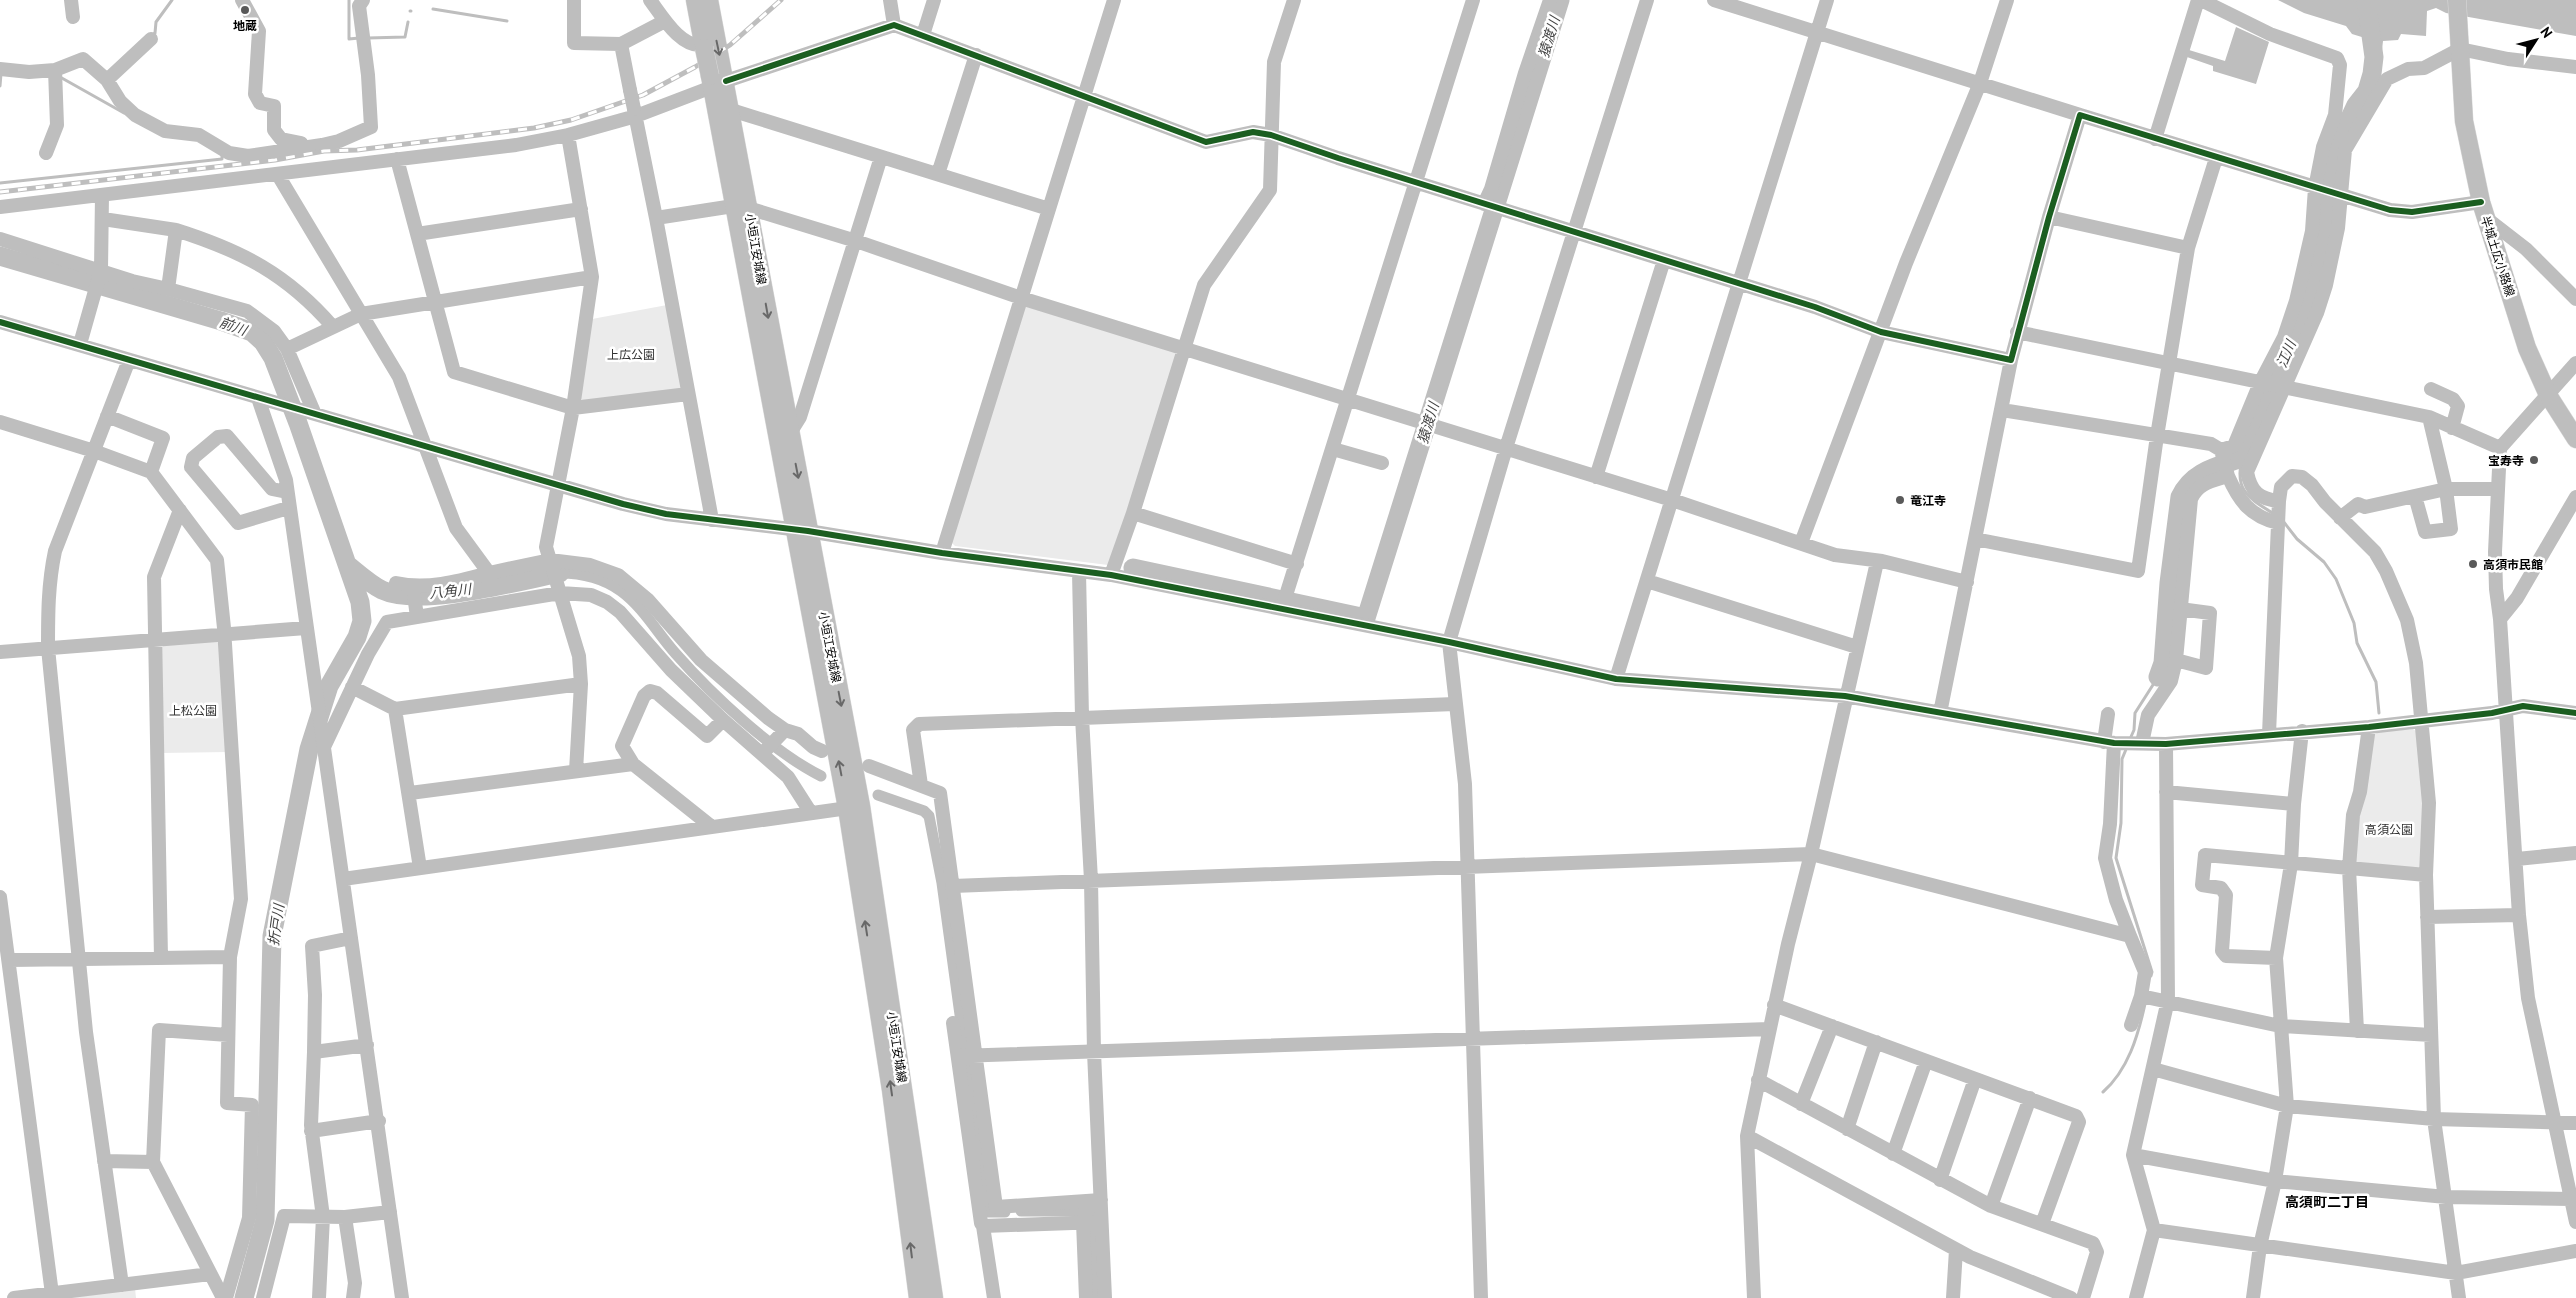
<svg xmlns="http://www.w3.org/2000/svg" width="2576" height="1298" font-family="'PT Sans','Noto Sans JP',sans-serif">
<rect width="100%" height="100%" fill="#fff"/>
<path fill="#ebebeb" d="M667 305 682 386 679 390 583 401 579 396 592 319Z
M1025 306 1175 352 1178 356 1129 510 1108 565 955 546 951 542Z
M216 641 222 646 228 752 161 753 160 650 164 645Z
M2413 729 2417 732 2423 800 2422 867 2419 870 2357 865 2354 860 2358 815 2374 735 2378 732Z
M135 1288 136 1298H54Z"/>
<path fill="#bebebe" d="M2278 0H2576V36L2446 13 2436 8 2427 11 2426 36 2401 34 2398 40 2383 41 2382 50 2365 49V38L2352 34 2346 26 2304 13Z
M2236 27 2269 42 2256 84 2213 71V66L2187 57 2189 50 2225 61Z"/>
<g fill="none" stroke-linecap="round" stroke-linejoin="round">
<path stroke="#bebebe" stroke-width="3" d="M349 0V39L359 38
M433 9 507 21
M410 11H411
M152 35 155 33 156 22 172 0
M368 38 405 37 408 22
M60 77 124 113
M0 86 1 74
M0 183 222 159V155
M2242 458C2234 491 2249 498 2274 514
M2283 521 2297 539 2324 562 2336 579 2354 623 2357 643 2376 682 2379 713
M2130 739 2134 730 2135 713 2158 677
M2127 747 2122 759 2121 823 2116 858 2152 972 2151 976
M2103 1092C2128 1070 2138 1036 2145 1004"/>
<path stroke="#bebebe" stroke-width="11" d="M560 573C582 573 603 578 621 591 643 607 658 634 676 654 712 695 773 752 821 776
M878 795 924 811 929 816 942 883 987 1212H1005
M1021 1211H1090L1094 1298"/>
<path stroke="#bebebe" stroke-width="19" d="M0 256 221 321 252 332 263 342 273 358 298 423 360 602 362 621 357 637 329 686 309 749 272 936 265 1220 244 1298
M348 565C359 574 370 584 382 590 420 608 518 581 560 573
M1133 568 1366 618 1560 0
M2158 677 2163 663 2169 583 2180 497C2192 471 2216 467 2242 458L2295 339 2308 301 2325 233 2335 150 2356 105 2367 91 2372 74 2374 57 2366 0"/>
<defs>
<path id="major" d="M695 0 704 48
M709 0 861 806 934 1298
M2457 0 2464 121 2481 202 2527 348 2548 395 2576 439
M710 76 847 808 891 1090 918 1298"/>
</defs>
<use href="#major" stroke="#dbdbdb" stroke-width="19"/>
<path stroke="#bebebe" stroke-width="14" d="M71 0 73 17
M242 0 259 31 255 94 260 103 274 106V130L281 139 301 143
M574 0V43L621 44
M650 0C662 16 681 49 704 45
M890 0 894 25
M1714 0 2080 115
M923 35 934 0
M0 69 29 72 55 70 83 59 107 80 120 101 135 115 165 131 199 135 229 153 248 156 322 145 339 141 371 127 368 75 359 6 363 0
M107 80 151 39
M726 81 894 25 1206 142 1253 132 1271 135 1338 158 1815 307 1881 332 2011 360 2049 217 2080 115 2390 210 2412 212 2481 202
M630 90 621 44 665 21
M634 109 656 218
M731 110 1049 209
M2155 139 2198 0
M46 153 57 125 55 70
M397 159 454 372 573 408 688 394
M938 174 976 55
M278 175 399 377 456 528 489 573 550 560 590 565 618 575 648 600 701 660 768 718 785 730 798 734 813 747 822 751
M1484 204 1491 189 1525 73 1550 0
M0 207 516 145 568 135
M2049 217 2188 248
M2486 218 2526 249 2576 299
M103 219 176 230
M417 234 581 209
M0 239 132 281 168 289
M0 322 623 504 666 514 808 531 942 553 1111 575 1449 642 1616 679 1845 696 2114 743 2166 744 2369 727 2492 713 2523 706 2576 713
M333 327C287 274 242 251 176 230L168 289 247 311 274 331 287 349 361 314 592 277
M2017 332 2429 417 2500 448
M80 344 101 270 102 195
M287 349 314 412
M2431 389 2453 399 2458 406 2452 428
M258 398 286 480 402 1298
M2002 410 2211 444 2221 450
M107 416 163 438 151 472
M0 422 94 451 151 472 217 560 224 628 241 899 230 957 227 1103 252 1105 249 1218 226 1298
M790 433 800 417 881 157
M1333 449 1382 463
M2228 476C2239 501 2250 516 2278 523
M1596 477 1664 260
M287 492 272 489 227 436 218 437 193 458 191 467 238 523 288 508
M2415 496 2425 532 2451 529 2446 489 2429 417
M2576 497 2517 598 2500 619 2519 915 2528 998 2576 1222
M2279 501 2281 487 2292 476 2302 477 2312 485 2325 502 2375 552 2386 571 2407 620 2416 663 2429 803 2426 875 2434 1119 2459 1298
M1133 513 1297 564
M2340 518 2358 504 2365 507 2446 489H2498
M712 520 656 218 727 207 748 208 856 241 1021 298 1672 500 1835 555 1882 561 1967 582
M1975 539 2138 571 2157 436 2188 248 2216 158
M1801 543 1906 263 1980 83 2007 0
M942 553 1114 0
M1079 572 1082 717 1091 880 1094 1052 1105 1298
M1111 575 1133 513 1204 285 1270 190 1274 62 1294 0
M1647 581 1857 647
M396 583C427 590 459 581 489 573
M413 587 417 617
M1282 608 1473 0
M2500 619 2496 589 2495 552 2500 448 2576 363
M0 652 306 628
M2176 660 2206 668 2210 613 2180 609
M1616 679 1827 0
M352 687 395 709 581 684 579 656 546 547 573 408 592 277 568 135 636 116 712 87
M395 709 420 868
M1940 713 2011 360
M2269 734 2279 501C2259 499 2251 492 2247 472L2317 313 2326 285 2338 228 2345 150 2387 79 2408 69 2424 68 2460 49 2508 59 2576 67
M2104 742 2108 714
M2114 743 2110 824 2105 858 2116 900 2130 936
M2142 743 2148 715 2171 681 2176 660 2191 499C2198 483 2212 481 2228 476L2221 450 2234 446 2260 383 2284 337 2296 301 2312 231 2315 188 2323 147 2335 115 2340 65 2337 58 2270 34 2201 0
M324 747 368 654 387 622 560 593 591 595 607 602 620 612 671 670 723 720 788 777 811 813
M762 754 785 730
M633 764 622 746 644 696 650 691 657 693 707 736 723 720
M869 766 940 793 996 1207 1101 1200
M576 771 581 684
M921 785 913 730 919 724 1455 704
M2166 792 2294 804
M410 793 633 764 712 827
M2517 859 2576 853
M343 879 855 807
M953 886 1811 854 2130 936 2145 972 2141 996 2131 1025
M0 897 52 1294
M2427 917 2519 915
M161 958 154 577 180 510
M2276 958 2226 956 2222 951 2226 895 2221 888 2202 885 2205 855 2426 875
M10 960 230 957
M2141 996 2280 1026 2431 1035
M1774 1005 2076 1116 2079 1122 2042 1224
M953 1023 981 1223 983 1226
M2357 1031 2349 868 2353 815 2360 792 2369 727
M314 1052 315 995 312 946 351 938
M958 1056 1769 1029
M2153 1069 2287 1106 2434 1119 2576 1123
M1758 1080 1991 1206 2093 1243 2097 1252 2083 1298
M1801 1104 1832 1026
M1847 1129 1876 1042
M311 1131 379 1121
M1747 1136 1970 1257 2071 1298
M1893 1154 1926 1061
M2133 1155 2275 1181 2446 1197 2571 1199
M104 1161 153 1162
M1940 1180 1975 1079
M1991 1206 2030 1098
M345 1217 355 1283 353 1298
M1083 1222 1086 1298
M2154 1230 2456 1273 2576 1251
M122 1285 86 1032 48 648C48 614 48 584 55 551L129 360
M14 1298 210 1274
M223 1298 153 1162 159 1030 228 1035
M263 1298 284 1216 345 1217 390 1212
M319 1298 323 1217 311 1125 314 1052 367 1045
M994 1298 983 1226 1101 1222
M1481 1298 1465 784 1449 642 1506 448 1647 0
M1754 1298 1747 1136 1788 944 1811 854 1877 562
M1953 1298 1956 1250
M2136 1298 2154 1230 2133 1155 2168 1000 2166 744
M2253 1298 2260 1246 2275 1181 2287 1106 2276 958 2291 864 2294 804 2302 731"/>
<use href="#major" stroke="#bebebe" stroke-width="18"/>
<defs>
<path id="rail" d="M0 192 275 160 324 151 357 150 454 138 534 128 571 120 643 95 695 67 730 45 781 0"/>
</defs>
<use href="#rail" stroke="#bebebe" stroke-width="5"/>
<use href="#rail" stroke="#fff" stroke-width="3" stroke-dasharray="9" stroke-linecap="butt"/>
<defs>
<path id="major-bridge" d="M704 48 710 76"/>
</defs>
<use href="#major-bridge" stroke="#dbdbdb" stroke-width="19" stroke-linecap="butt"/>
<path stroke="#bebebe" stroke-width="14" d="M630 90 634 109"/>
<use href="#major-bridge" stroke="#bebebe" stroke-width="18"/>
<defs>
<path id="cycleway" d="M726 81 894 25 1206 142 1253 132 1271 135 1338 158 1815 307 1881 332 2011 360 2049 217 2080 115 2390 210 2412 212 2481 202
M0 322 623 504 666 514 808 531 942 553 1111 575 1449 642 1616 679 1845 696 2114 743 2166 744 2369 727 2492 713 2523 706 2576 713"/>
</defs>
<use href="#cycleway" stroke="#fff" stroke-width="9"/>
<use href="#cycleway" stroke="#1b5e20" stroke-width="6"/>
</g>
<defs><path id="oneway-shaft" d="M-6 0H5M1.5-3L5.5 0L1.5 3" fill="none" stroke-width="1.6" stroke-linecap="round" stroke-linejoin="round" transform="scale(1.25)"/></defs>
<g stroke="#686868">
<use href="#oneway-shaft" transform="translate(718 48) rotate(78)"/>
<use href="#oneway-shaft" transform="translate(767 311) rotate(80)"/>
<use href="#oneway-shaft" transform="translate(797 471) rotate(79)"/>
<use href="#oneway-shaft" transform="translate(840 699) rotate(79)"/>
<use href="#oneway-shaft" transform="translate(840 768) rotate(-101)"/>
<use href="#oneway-shaft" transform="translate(866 928) rotate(-99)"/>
<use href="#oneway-shaft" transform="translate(891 1088) rotate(-98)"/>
<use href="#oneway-shaft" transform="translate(911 1250) rotate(-97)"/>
</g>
<g fill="#595959" stroke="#fff" stroke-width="2">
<circle cx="245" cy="10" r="5"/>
<circle cx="2534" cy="460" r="5"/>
<circle cx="1900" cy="500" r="5"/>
<circle cx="2473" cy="564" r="5"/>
</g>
<g text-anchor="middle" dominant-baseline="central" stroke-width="5" stroke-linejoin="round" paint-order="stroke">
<g font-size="12" font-weight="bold" fill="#000" stroke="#fff" text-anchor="start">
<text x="245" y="25" text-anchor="middle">地蔵</text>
<text x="2524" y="460" text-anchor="end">宝寿寺</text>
<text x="1910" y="500">竜江寺</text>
<text x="2483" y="564">高須市民館</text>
</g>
<g font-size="12" fill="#000" stroke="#fff">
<text transform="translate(756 249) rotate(80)">小垣江安城線</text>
<text transform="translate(2498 256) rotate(72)">半城土広小路線</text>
<text transform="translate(830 647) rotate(79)">小垣江安城線</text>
<text transform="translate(897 1047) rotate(81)">小垣江安城線</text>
</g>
<g font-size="12" fill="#323232" stroke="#fff">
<text x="631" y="354">上広公園</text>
<text x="193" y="710">上松公園</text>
<text x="2389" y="829">高須公園</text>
</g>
<g font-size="14" font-style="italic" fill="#434343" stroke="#fff">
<text transform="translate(1549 37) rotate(-73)">猿渡川</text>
<text transform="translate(233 326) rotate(20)">前川</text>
<text transform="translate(2286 354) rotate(-67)">江川</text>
<text transform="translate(1428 423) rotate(-73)">猿渡川</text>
<text transform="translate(450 591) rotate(-6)">八角川</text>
<text transform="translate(276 925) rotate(-82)">折戸川</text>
</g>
<g font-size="14" font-weight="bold" fill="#000" stroke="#fff">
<text x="2327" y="1202">高須町二丁目</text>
</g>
</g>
<g transform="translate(2536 40) rotate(54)" stroke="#ffffff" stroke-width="4" paint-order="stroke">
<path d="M0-4L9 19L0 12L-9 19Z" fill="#000000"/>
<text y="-8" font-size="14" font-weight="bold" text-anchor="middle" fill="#000000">N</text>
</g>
</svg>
